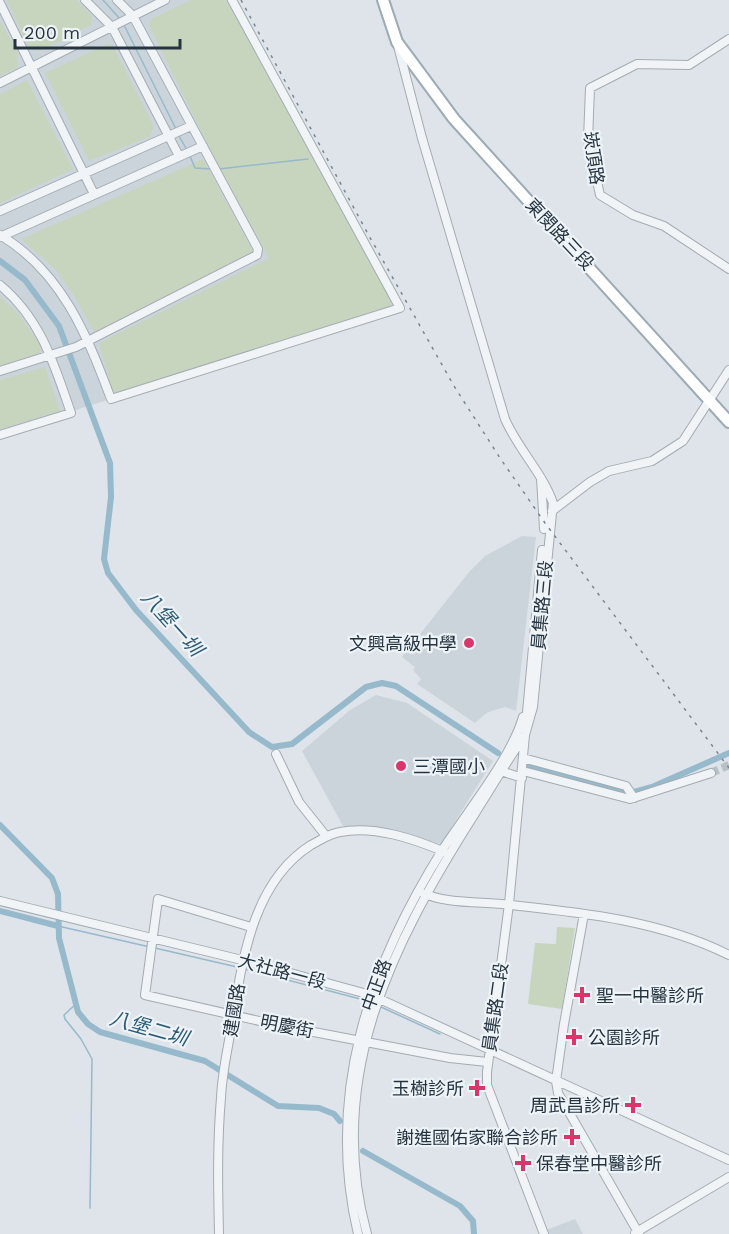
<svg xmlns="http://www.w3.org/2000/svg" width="729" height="1234" font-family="'Work Sans','Noto Sans TC',sans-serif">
<rect width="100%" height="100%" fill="#dee4e9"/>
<path fill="#ccd4db" d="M0 0H237L402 307 0 434Z
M522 536 536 537 516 711 505 707 488 712 475 723 417 684 421 679 413 670 415 667 402 657 469 572 485 556Z
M376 695 407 703 493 761 441 844 388 830 343 826 302 751 350 710Z
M575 1219 583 1234H548L546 1230Z"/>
<path fill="#c7d4be" d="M7 0H76L92 16 91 25 41 51 29 49Z
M191 0H226L392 300 390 307 120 392H113L99 343 269 258 208 145 149 25 151 19Z
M0 21 17 51 18 67 0 76Z
M108 44 113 46 154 127 149 137 89 161 45 73Z
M27 80 73 169 0 203V94Z
M203 159 254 253 94 332 75 297 55 269 21 239Z
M0 297 18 313 43 349 36 355 0 366Z
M45 367 60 411 0 429V380Z
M557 927 575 928 562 1009 528 1004 535 943 556 944Z"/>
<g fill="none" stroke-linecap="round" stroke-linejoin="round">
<path stroke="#96b9cc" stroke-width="1.5" d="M103 0 120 19
M123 23 176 129
M179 136 187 150
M189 154 195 168 212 169
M219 169 308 159
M58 926 150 947
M155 948 237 967
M245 969 368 1001
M76 1004 64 1015 65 1019 81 1039 92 1059 90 1208
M381 1007 440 1034"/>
<path stroke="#96b9cc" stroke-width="6" d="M0 261 25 280 59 326 110 463 111 497 104 559 108 573 136 610 249 732 272 747 292 744 366 687 382 683 396 686 498 753
M529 765 627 794 652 787 729 753
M0 825 52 878 58 894 59 938 78 1012 88 1024 100 1032 205 1061 278 1106 319 1108 334 1114 340 1121
M0 911 58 926
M363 1151 460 1206 473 1221 474 1234"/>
<path stroke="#b9c1c7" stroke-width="8" stroke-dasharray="8 4" stroke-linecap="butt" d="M711 773 729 765"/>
<defs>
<path id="minor" d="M85 0 112 27 179 156
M0 3 94 194
M729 39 689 65 637 64 590 88 588 140 600 195 633 215 664 226 729 269
M0 83 165 0
M0 211 191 126
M0 235C62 272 87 335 111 399L400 308 232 0
M0 237 203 146
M0 285C41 319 54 364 71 413L0 435
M0 371 76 347 257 255 258 249 133 16 117 0
M541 478 544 529
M552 511 590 482 609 471 652 461 683 441 729 370
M526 723 542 550
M525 735 509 904 487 1072V1085L544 1234
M276 754 299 802 326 836
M523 758 626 786 634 798
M501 771 522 778
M523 771 630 799 711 773
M421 892C446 905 484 901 511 905 586 913 661 921 729 955
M0 901 242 960 371 995 729 1160
M584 914 564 1024 556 1081 558 1093 639 1234
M251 927 158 899 145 995 277 1025 450 1058 487 1062
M635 1233 729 1177
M219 1234C218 1189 217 1143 221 1098 222 1071 229 1044 233 1017 243 956 254 881 311 845 321 840 328 834 340 832 374 825 414 839 445 852
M358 1234C325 1095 369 967 443 849 467 812 511 758 523 717
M367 1234C324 1078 392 944 474 815 491 788 507 761 525 735L533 707 553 503C542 472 518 449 505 419L422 138 398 46"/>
<path id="major" d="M383 0 397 42 454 119 729 422"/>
</defs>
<use href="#minor" stroke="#a3acb3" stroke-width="10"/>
<use href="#major" stroke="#9cabb6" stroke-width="14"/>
<use href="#minor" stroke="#f1f4f7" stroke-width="8"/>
<use href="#major" stroke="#fff" stroke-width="10"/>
<path stroke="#768694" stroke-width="1.5" stroke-dasharray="3 6" stroke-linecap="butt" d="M241 0 368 234 454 386 500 458 545 523 729 768"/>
</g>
<g fill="#d9376b" stroke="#edf3f6" stroke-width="2">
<circle cx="469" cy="643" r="6"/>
<circle cx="401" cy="766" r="6"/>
<path d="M579 986h6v6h6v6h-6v6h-6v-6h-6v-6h6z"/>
<path d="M571 1028h6v6h6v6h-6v6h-6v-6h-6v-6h6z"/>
<path d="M474 1079h6v6h6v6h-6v6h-6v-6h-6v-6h6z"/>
<path d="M630 1096h6v6h6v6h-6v6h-6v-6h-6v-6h6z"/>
<path d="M569 1128h6v6h6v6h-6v6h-6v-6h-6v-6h6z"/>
<path d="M520 1154h6v6h6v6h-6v6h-6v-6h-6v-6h6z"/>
</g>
<g text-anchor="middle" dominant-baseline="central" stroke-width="4.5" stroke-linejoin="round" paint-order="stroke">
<g font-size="18" fill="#263441" stroke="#edf3f6">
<text transform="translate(594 158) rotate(82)">崁頂路</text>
<text transform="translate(560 234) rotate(47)">東閔路三段</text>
<text transform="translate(542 605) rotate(-85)">員集路三段</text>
<text transform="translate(282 971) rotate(15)">大社路一段</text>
<text transform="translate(376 985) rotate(-70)">中正路</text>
<text transform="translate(495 1007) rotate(-82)">員集路二段</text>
<text transform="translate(234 1010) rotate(-81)">建國路</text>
<text transform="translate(287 1026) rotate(11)">明慶街</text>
</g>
<g font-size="18" fill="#263441" stroke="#edf3f6" text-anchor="end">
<text x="457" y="643">文興高級中學</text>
<text x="413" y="766" text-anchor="start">三潭國小</text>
<text x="596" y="995" text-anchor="start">聖一中醫診所</text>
<text x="588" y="1037" text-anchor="start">公園診所</text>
<text x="464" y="1088">玉樹診所</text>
<text x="620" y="1105">周武昌診所</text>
<text x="558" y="1137">謝進國佑家聯合診所</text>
<text x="536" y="1163" text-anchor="start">保春堂中醫診所</text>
</g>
<g font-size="20" font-style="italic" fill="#2c5b78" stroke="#edf3f6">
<text transform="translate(172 623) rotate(48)">八堡一圳</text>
<text transform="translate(149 1028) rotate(16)">八堡二圳</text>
</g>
</g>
<path d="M15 39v9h165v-9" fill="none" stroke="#263441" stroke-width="3"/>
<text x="24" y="39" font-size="18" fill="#263441" stroke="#edf3f6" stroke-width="4.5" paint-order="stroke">200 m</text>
</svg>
